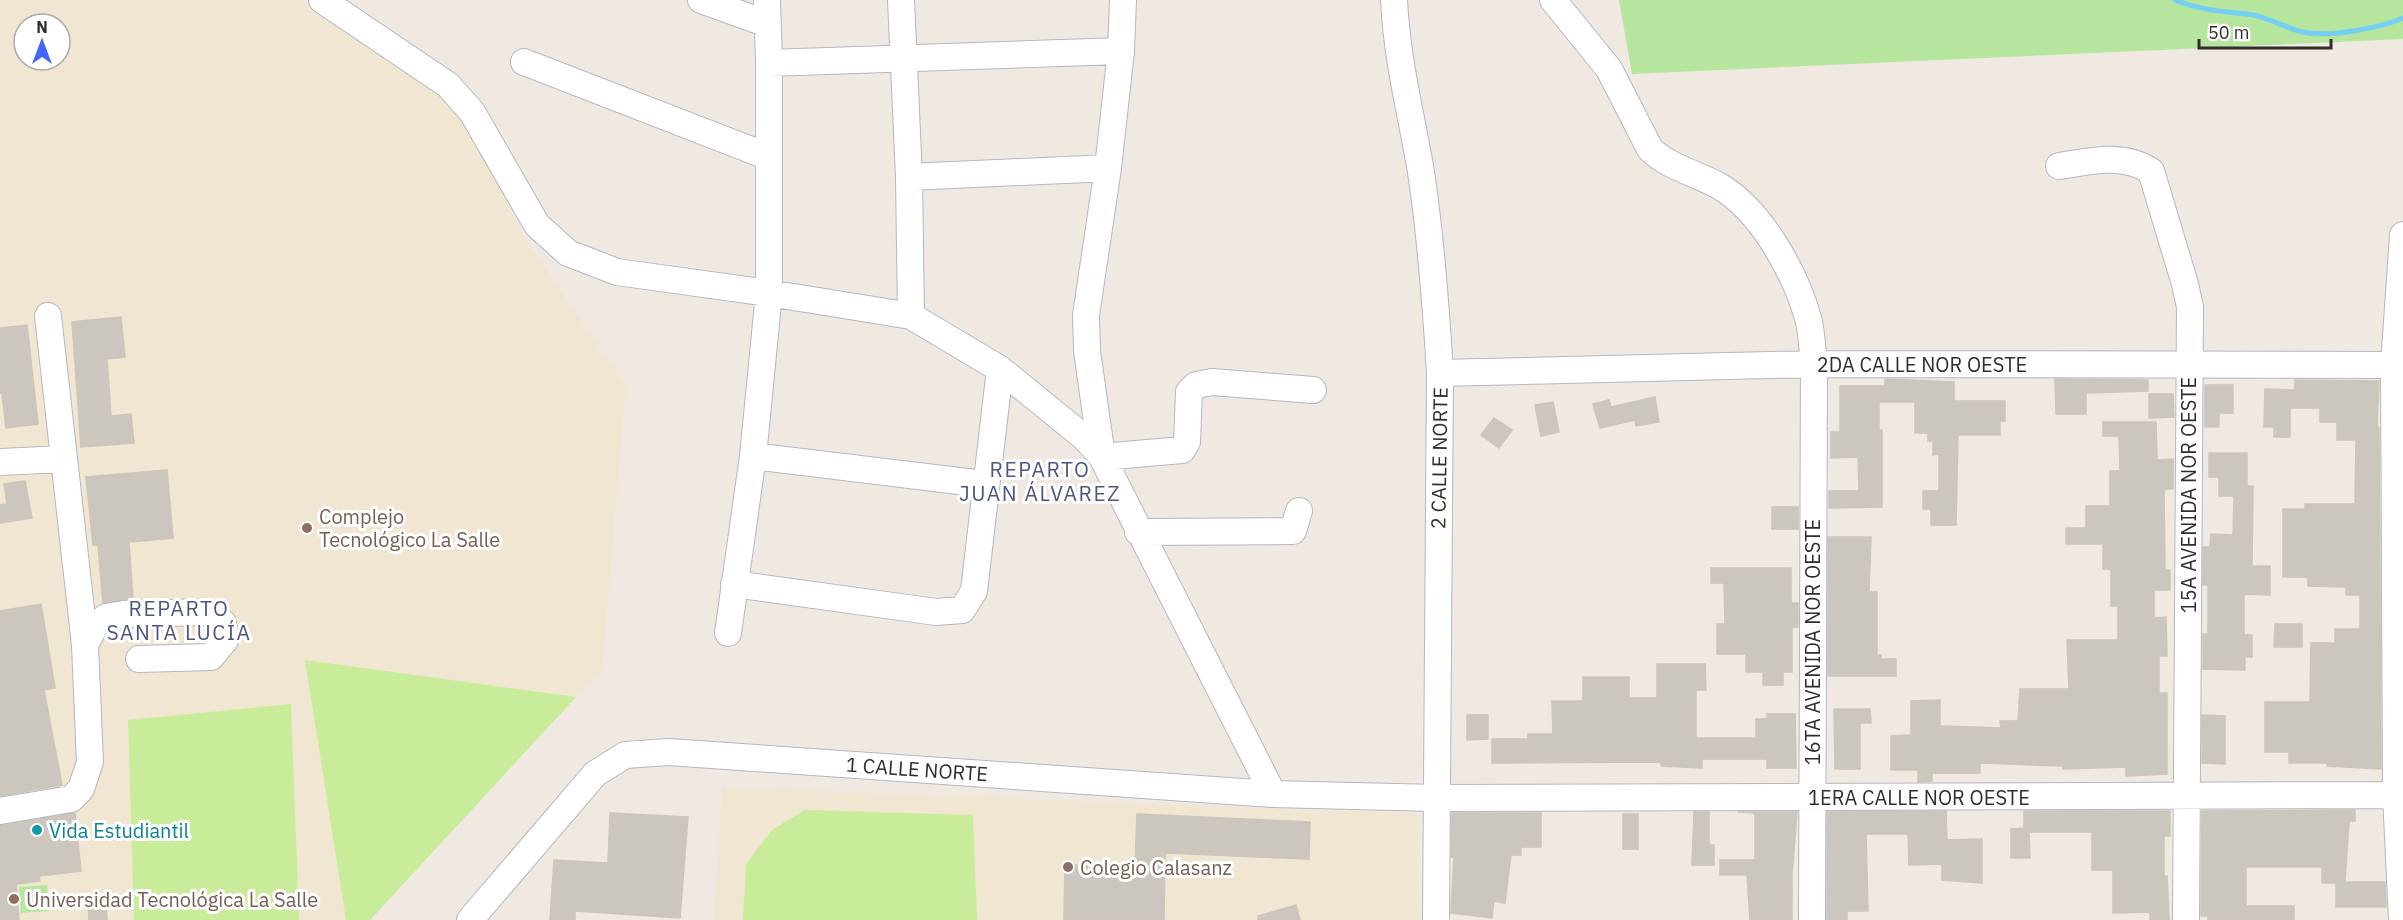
<svg xmlns="http://www.w3.org/2000/svg" width="2403" height="920" font-family="'IBM Plex Sans',sans-serif">
<rect width="100%" height="100%" fill="#efe9e1"/>
<path fill="#f0e6d1" fill-rule="evenodd" d="M0 0H304L344 33 416 74 454 105 477 140 522 233 626 387 602 669 370 920H0ZM24 24H60V60H24Z
M722 787 1418 814V920H714Z"/>
<path fill="#b6e59e" d="M1619 0H2403V39L1632 74Z
M47 885 49 911 21 913 19 887Z"/>
<path fill="#c9ec9a" d="M305 660 576 697 370 920H346Z
M291 704 299 920H134L128 720Z
M805 810 973 815 977 920H743L746 864 772 830Z"/>
<g fill="none" stroke-linecap="round" stroke-linejoin="round">
<path stroke="#75cff0" stroke-width="5" d="M2175 0C2199 10 2221 11 2247 14 2266 16 2281 26 2299 31 2325 39 2379 28 2403 18"/>
</g>
<path fill="#cbc7bf" stroke="#cbc5ba" stroke-width="1.5" d="M121 317 125 357 107 359 111 416 131 414 134 443 81 447 72 322Z
M27 325 38 424 6 428 2 393H0V328Z
M1885 379 1954 382V401H2005V421H2000V435H1958L1956 525H1931V509H1923V491H1939V454L1933 455V441H1928V433H1915V402H1879V430H1882V507L1829 508V491H1859L1858 457 1831 458V432H1840V386H1885Z
M2055 379 2148 380V391L2086 393V414H2056Z
M2295 380 2379 381 2377 428H2379L2381 769 2327 766V763H2289V752H2265V702H2310L2311 643H2335V629H2360V595H2346V587L2308 586V577H2283V509H2305V504H2355L2356 440H2337V422H2320V408H2290V437H2274V427H2264L2265 389 2295 390Z
M2205 385H2233V413H2219V427H2205Z
M2149 394H2173L2174 417 2149 418Z
M1655 397 1659 422 1636 426 1635 420 1600 428 1593 404 1609 400 1611 407Z
M1553 402 1559 432 1541 436 1535 405Z
M1494 418 1512 430 1499 448 1481 435Z
M2103 422H2156L2157 460 2173 459V489H2164L2165 570H2170V590H2154V618L2166 617 2167 656H2159V693H2167V774L2126 776V767L2063 769V766L1980 763V773H1932V781L1918 782V770H1891V736L1911 735V701L1940 700V726L2001 728 2000 721H2018L2020 689H2069L2067 640H2118V606H2111V569H2103V544H2066V528H2086V506H2110V471H2120L2119 436H2103Z
M2209 453H2247V486H2253L2252 566H2270V595L2244 594V635H2252V657H2245V670L2203 669V634H2208V585H2203V547H2210L2211 534 2233 535 2234 496H2219V477H2209Z
M167 470 173 538 129 542 133 599 103 603 98 545H93L86 477Z
M25 481 32 518 0 523V505L7 504 4 484Z
M1772 507H1798V529H1772Z
M1828 537H1871L1869 592H1877V655H1881V659H1896V676H1828Z
M1711 568H1791V603H1798V627H1792V672H1783V685H1763V672H1746V654H1717V624H1725L1724 583H1711Z
M41 604 55 688 44 690 62 785 0 796V611Z
M2275 624H2302V647H2274Z
M1657 664H1705L1706 690H1696V738H1756V719H1767V714H1795L1796 768H1767V759H1702V768L1661 766V762L1492 763V739H1528V734H1553L1552 701H1583V677H1629V698H1657Z
M1834 709H1870L1871 723H1860V769H1835Z
M1467 715H1488V739L1467 740Z
M2202 715 2225 716V764L2202 763Z
M2355 810V821H2349L2345 882H2385L2386 907H2336V883H2322V867H2246V906H2294V920H2208V916H2201L2202 811Z
M1946 811 1947 840 1982 839V883L1942 880V864L1909 865 1908 834H1866L1868 911H1847V920H1827V812Z
M2024 811H2170V836H2164V876H2167L2169 920H2150V912L2113 913V870H2092V832H2029L2030 858H2011V829L2024 828Z
M1694 812H1709V845H1714V865H1692Z
M1738 812H1797L1792 875V920H1750L1747 875H1720V860H1755V813Z
M75 813 81 871 39 876 40 881 16 884 19 920H0V826Z
M610 813 688 817 680 918 575 911V920H550L554 860 608 863Z
M1452 813H1541V847H1521V855H1511L1505 903 1494 901 1492 918 1451 913 1454 857H1451Z
M1137 814 1310 822 1309 859 1165 853 1164 920H1064L1065 865 1135 866Z
M1623 814H1638V849H1623Z
M106 899 107 920H89L88 900Z
M1296 905 1300 920H1258V916Z"/>
<g fill="none" stroke-linecap="round" stroke-linejoin="round">
<defs>
<path id="minor" d="M322 0 448 85 472 112 537 225 568 253 617 272 769 293 911 316 1000 369 1085 438 1102 457 1273 794
M701 0 768 24
M901 0 909 177 911 316
M1123 0 1121 51 1108 168 1086 315 1087 351 1102 457 1182 450 1187 442 1189 392 1196 385 1212 382 1313 390
M1394 0C1397 61 1411 113 1421 172 1431 239 1436 306 1440 373L1436 920
M1553 0 1609 69 1650 149C1668 167 1696 173 1719 186 1760 209 1795 272 1808 318 1812 332 1812 349 1814 364L1812 920
M524 62 769 157
M769 63 1121 51
M2059 166C2091 161 2123 153 2151 171L2185 284 2190 307 2186 920
M909 177 1108 168
M1440 373 1814 364 2403 365
M753 456 984 484
M0 462 64 459
M1138 532 1293 531 1299 511
M734 584 936 612 962 610 974 591 1000 369
M728 633 753 456 769 293V63L767 0
M85 645 95 626 106 617 124 614 208 612 223 623 225 640 211 657 139 659
M0 811 71 799 81 789 90 762 85 645 48 316
M470 920 595 774 625 755 669 752 1273 794 1436 798 2403 795
M2402 920 2396 795 2394 365 2403 235"/>
</defs>
<use href="#minor" stroke="#b4b7c1" stroke-width="28"/>
<use href="#minor" stroke="#fff" stroke-width="26"/>
</g>
<g fill="#8d6e63" stroke="#fff" stroke-width="2">
<circle cx="307" cy="528" r="6"/>
<circle cx="1068" cy="867" r="6"/>
<circle cx="14" cy="899" r="6"/>
</g>
<circle fill="#0f9aa8" stroke="#fff" stroke-width="2" cx="37" cy="830" r="6"/>
<g text-anchor="middle" dominant-baseline="central" stroke-width="6" stroke-linejoin="round" paint-order="stroke">
<g font-size="20" fill="#2e2e2e" stroke="#fff">
<text x="1922" y="364">2DA CALLE NOR OESTE</text>
<text transform="translate(1439 458) rotate(-89)">2 CALLE NORTE</text>
<text transform="translate(2188 495) rotate(-90)">15A AVENIDA NOR OESTE</text>
<text transform="translate(1812 642) rotate(-90)">16TA AVENIDA NOR OESTE</text>
<text transform="translate(917 769) rotate(4)">1 CALLE NORTE</text>
<text x="1919" y="797">1ERA CALLE NOR OESTE</text>
</g>
<g font-size="20" fill="#785e54" stroke="#fff" text-anchor="start">
<text x="319" y="516">Complejo<tspan x="319" dy="23">Tecnológico La Salle</tspan></text>
<text x="1080" y="867">Colegio Calasanz</text>
<text x="26" y="899">Universidad Tecnológica La Salle</text>
</g>
<g font-size="20" fill="#0d838f" stroke="#fff" text-anchor="start">
<text x="49" y="830">Vida Estudiantil</text>
</g>
<g font-size="21" letter-spacing="1.5" fill="#4d5680" stroke="#fff">
<text x="1040" y="469">REPARTO<tspan x="1040" dy="24">JUAN ÁLVAREZ</tspan></text>
<text x="179" y="608">REPARTO<tspan x="179" dy="24">SANTA LUCÍA</tspan></text>
</g>
</g>
<g transform="translate(42 42)"><circle r="28" fill="#ffffff" stroke="#ababab" stroke-width="1.5"/>
<path d="M0-4.5L10 22L0 15L-10 22Z" fill="#4264fb"/>
<text y="-9" font-size="16" font-weight="bold" text-anchor="middle" fill="#2e2e2e">N</text>
</g>
<path d="M2199 39v9h132v-9" fill="none" stroke="#2e2e2e" stroke-width="3"/>
<text x="2208" y="39" font-size="18" fill="#2e2e2e" stroke="#ffffff" stroke-width="4.5" paint-order="stroke">50 m</text>
</svg>
